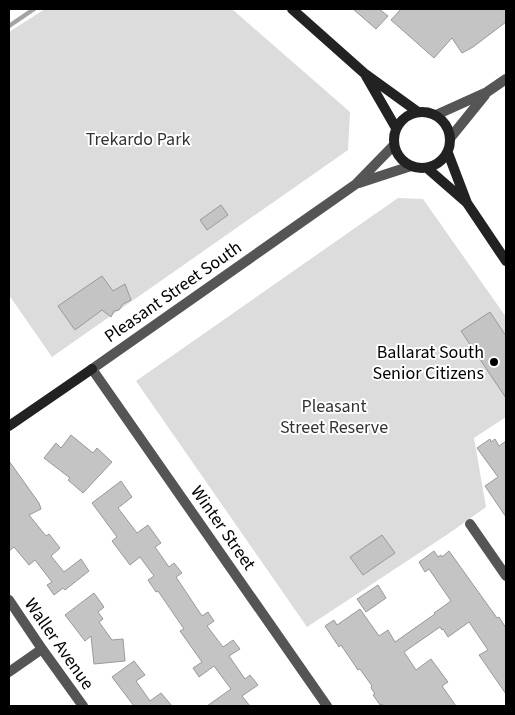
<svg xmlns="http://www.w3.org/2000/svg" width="515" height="715" font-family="'Source Sans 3',sans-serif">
<rect width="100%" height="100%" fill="#fff"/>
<path fill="#dcdcdc" d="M45 9H232L350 112 348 150 52 357 9 295V32Z
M398 198 423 199 506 317V417L474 438 486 507 451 532 307 627 136 381Z"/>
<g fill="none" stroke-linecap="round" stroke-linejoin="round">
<path stroke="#a3a3a3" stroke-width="4.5" d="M9 26 34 9"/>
</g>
<path fill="#c4c4c4" stroke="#999" d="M353 9H379L388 16 376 29Z
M401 9H506V22L473 47 462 53 452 38 434 58 391 20Z
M221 205 228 215 207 230 200 220Z
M102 276 113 291 125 284 131 300 123 304 119 310 114 311 111 317 102 310 75 330 58 306Z
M490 312 506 336V398L461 331Z
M71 435 93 453 97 448 112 462 83 493 68 480 70 478 44 458 56 443 61 448Z
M490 439 491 442 495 439 499 446 506 441V517L485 486 498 477 477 448Z
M9 461 39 503 41 509 29 515 46 536 49 534 60 548 51 556 64 572 81 559 89 571 65 590 63 588 54 595 47 585 52 582 35 560 29 565 14 547 9 551Z
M121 481 132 497 118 508 137 533 148 525 161 543 155 547 169 567 174 563 182 573 176 577 202 616 208 612 214 621 207 626 223 647 233 640 240 649 229 656 245 679 250 675 258 685 242 696 250 706H207L231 689 214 666 199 677 193 668 202 662 180 631 184 629 158 591 156 592 148 580 154 576 140 557 130 565 112 541 117 537 92 503Z
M382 535 395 553 363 575 350 557Z
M434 551 438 557 441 555 442 557 449 551 497 618 499 617 506 628V694L479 655 488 650 469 622 448 637 443 629 442 630 440 627 404 652 416 670 431 659 448 682 442 686 456 706H384L382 704 380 705 373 695 375 694 371 688 372 686 360 669 358 670 341 645 339 647 325 626 334 620 337 625 360 609 379 636 388 630 395 642 432 616 435 614 434 613 451 601 429 569 425 572 419 562Z
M378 585 386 598 366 612 357 599Z
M94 593 104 607 98 612 103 619 99 622 112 640 123 639 125 661 94 664 91 636 85 641 65 615Z
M134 661 145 675 136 681 150 701 161 693 172 706H134L112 677Z"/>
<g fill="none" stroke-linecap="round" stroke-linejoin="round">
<path stroke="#555" stroke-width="10" d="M92 369 327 706
M470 524 506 576
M9 600 42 649 83 706
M9 672 42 649"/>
<path stroke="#555" stroke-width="10" d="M436 115 487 92 506 79
M451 137 485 95
M359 183 411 166
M92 369 356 184 394 145"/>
<path stroke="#222" stroke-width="10" d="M292 9 364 73 418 112
M366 76 396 128
M394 140a28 28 0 1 1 56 0a28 28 0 1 1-56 0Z
M448 153 467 203 506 261
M427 168 466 202
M9 426 92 369"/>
</g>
<circle fill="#000" stroke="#fff" stroke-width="2" cx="494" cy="362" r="5"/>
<g text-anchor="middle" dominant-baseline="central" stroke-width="4" stroke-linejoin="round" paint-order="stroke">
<g font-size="18" fill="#333" stroke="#fff">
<text x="138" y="139">Trekardo Park</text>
<text x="334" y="406">Pleasant<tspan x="334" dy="21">Street Reserve</tspan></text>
</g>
<g font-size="18" fill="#000" stroke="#fff">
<text transform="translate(173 292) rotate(-35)">Pleasant Street South</text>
<text transform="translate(223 528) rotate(55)">Winter Street</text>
<text transform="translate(59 644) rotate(55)">Waller Avenue</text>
</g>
<g font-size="18" fill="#000" stroke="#fff" text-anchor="end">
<text x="484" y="352">Ballarat South<tspan x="484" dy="21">Senior Citizens</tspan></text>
</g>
</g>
<rect width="515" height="715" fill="none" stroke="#000000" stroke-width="20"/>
</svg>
